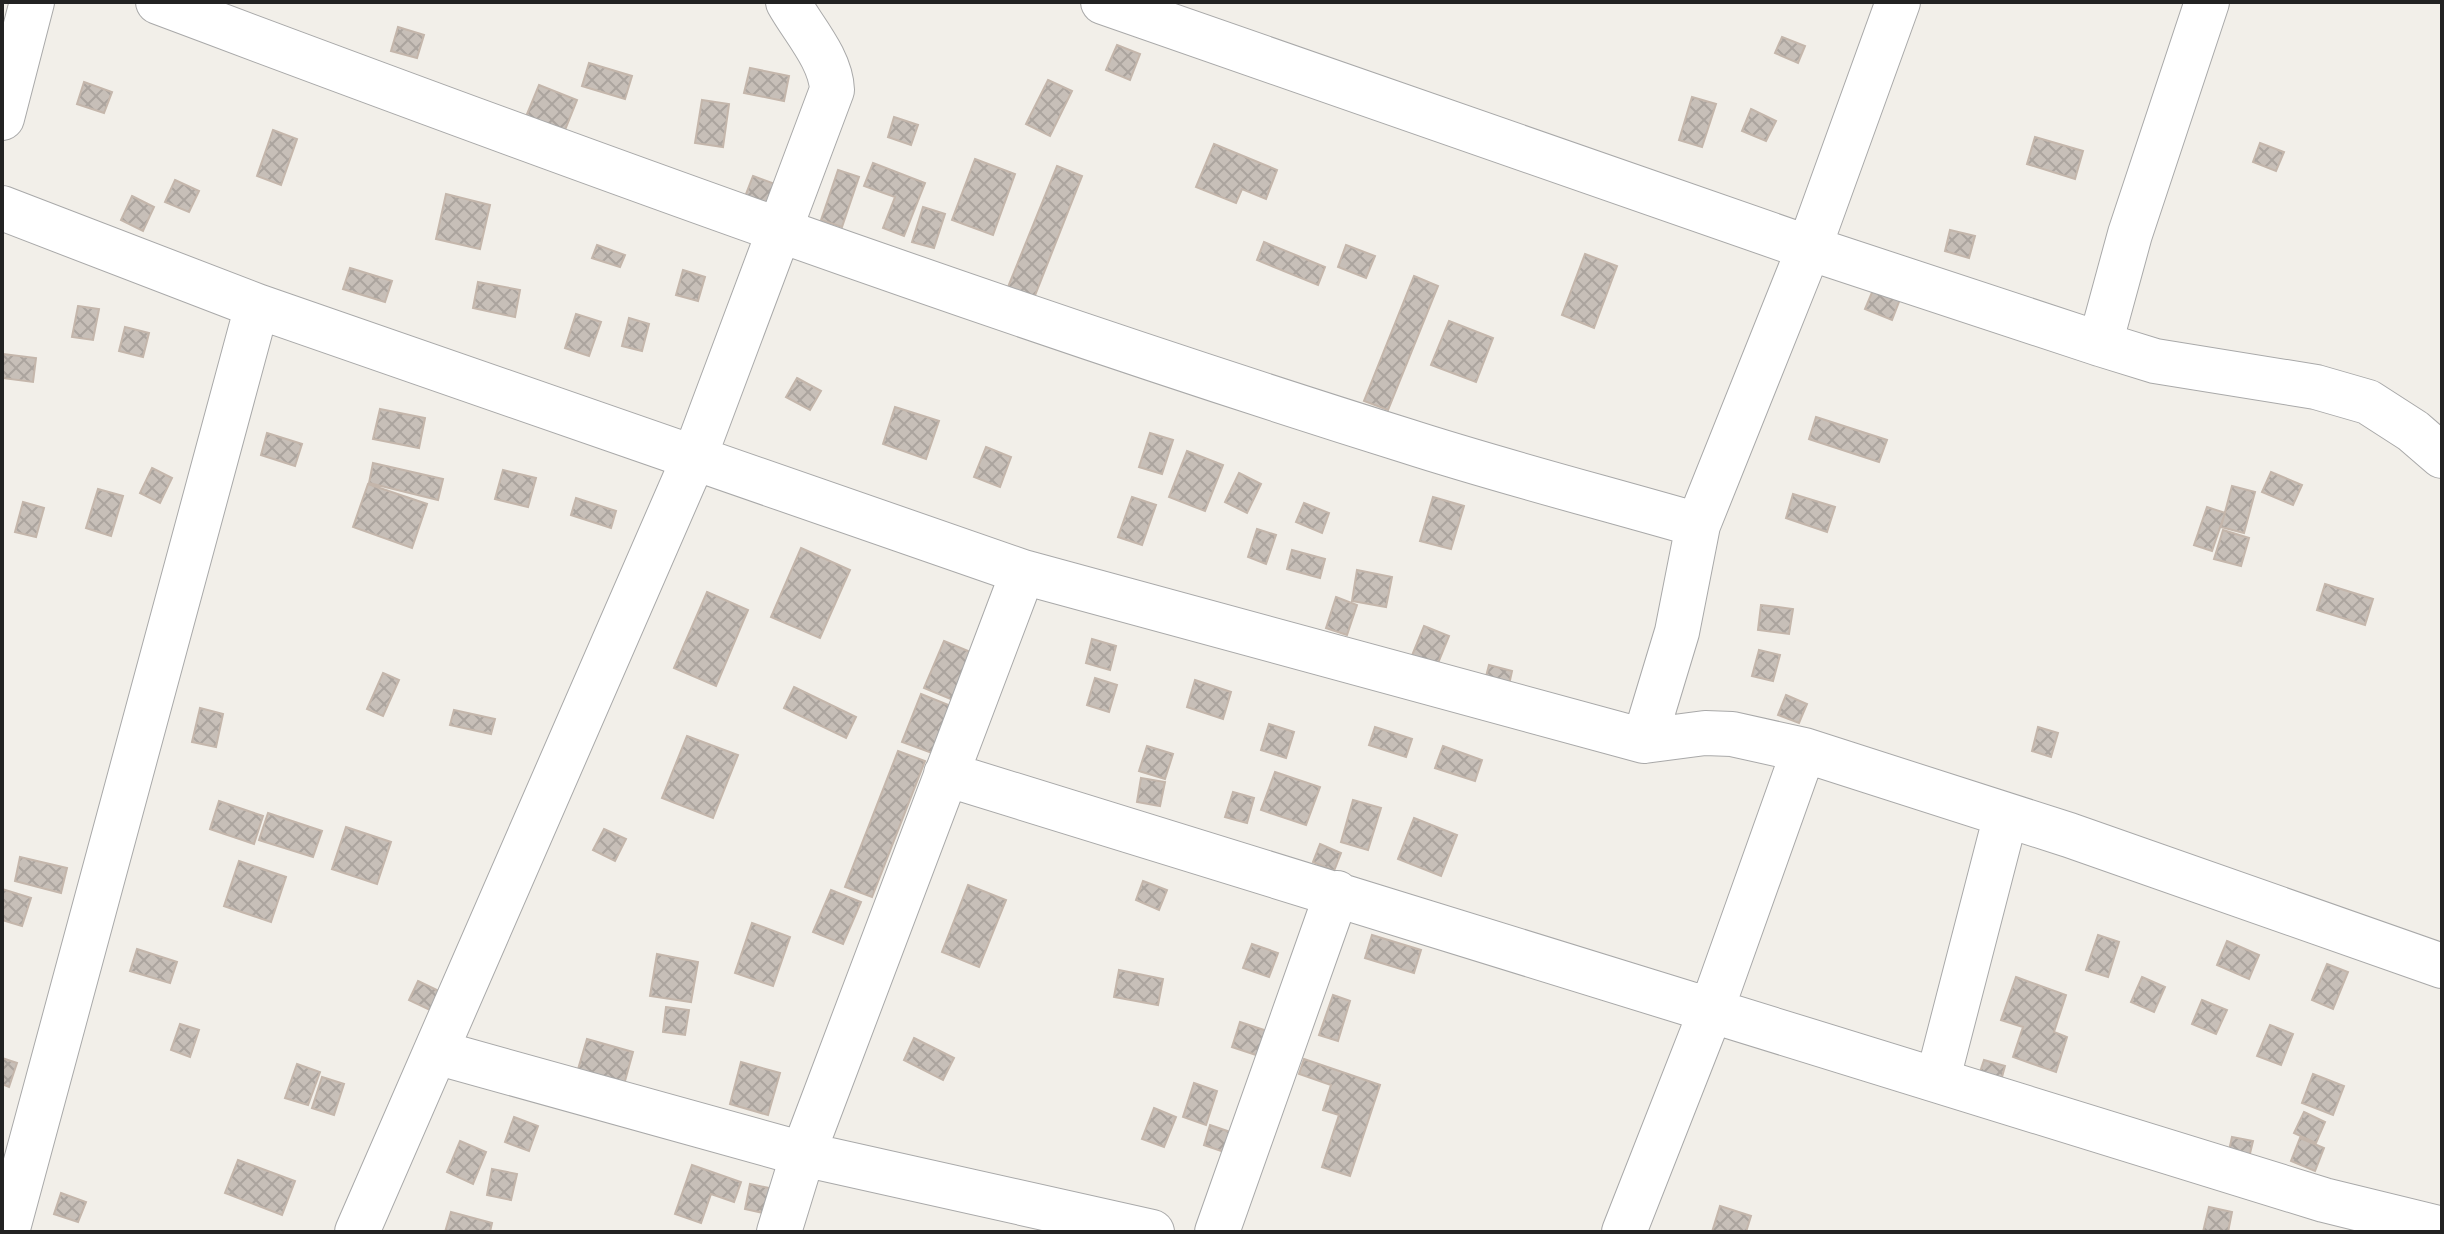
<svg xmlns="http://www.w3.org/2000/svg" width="2444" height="1234" font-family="Raleway,sans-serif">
<defs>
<pattern id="building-cross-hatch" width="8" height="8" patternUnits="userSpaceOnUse" patternTransform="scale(2)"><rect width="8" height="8" fill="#c7bfb8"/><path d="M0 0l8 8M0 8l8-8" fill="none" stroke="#aba49e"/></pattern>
</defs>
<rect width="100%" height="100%" fill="#f2efe9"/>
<path fill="url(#building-cross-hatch)" stroke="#c4b6ab" stroke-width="2" d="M398 27 424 35 417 58 391 51Z
M1782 37 1805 46 1798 63 1775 53Z
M1117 45 1140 54 1130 80 1106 70Z
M589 63 632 76 625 99 582 86Z
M750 68 789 76 784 101 744 93Z
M1048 80 1072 91 1050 136 1026 124Z
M84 82 112 92 104 113 77 104Z
M539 85 577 100 563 135 525 119Z
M1692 97 1716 104 1702 147 1679 140Z
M702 100 729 104 723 147 695 143Z
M1751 109 1776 121 1766 141 1742 131Z
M894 117 918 125 911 145 888 137Z
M273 130 297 139 281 185 257 176Z
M2035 137 2083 151 2075 179 2027 164Z
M2260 143 2284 152 2276 171 2253 162Z
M1214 144 1277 170 1266 199 1242 189 1236 203 1196 187Z
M975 159 1015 174 993 235 952 220Z
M873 163 925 183 904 236 883 228 895 197 864 186Z
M1057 166 1082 176 1034 298 1008 287Z
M838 170 859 177 842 227 821 220Z
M753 176 786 188 773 220 741 207Z
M175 180 199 191 189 212 165 202Z
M446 194 490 205 480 249 436 239Z
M132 196 154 207 143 231 121 220Z
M923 207 945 214 934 248 912 242Z
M1950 230 1975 236 1969 258 1945 251Z
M1264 242 1325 267 1318 285 1257 260Z
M597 245 625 255 620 267 592 258Z
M1346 245 1375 256 1366 278 1338 267Z
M1585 254 1617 266 1594 328 1562 315Z
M350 268 392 281 385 302 343 289Z
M683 270 705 277 698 301 676 295Z
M1414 276 1438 286 1388 410 1364 401Z
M478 282 520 290 515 317 473 308Z
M1876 283 1902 294 1892 320 1865 309Z
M78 306 99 309 93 340 72 337Z
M576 314 601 322 589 356 565 348Z
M629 318 649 324 642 351 622 346Z
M1449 321 1493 338 1476 382 1431 365Z
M125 327 149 333 143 357 119 351Z
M3 354 36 358 33 382 2 378Z
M797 378 821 391 810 410 786 397Z
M895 407 939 421 926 459 883 444Z
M380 409 425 418 419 448 373 439Z
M1816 417 1887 440 1879 462 1809 439Z
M267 433 302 444 295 466 261 455Z
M1150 433 1173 440 1162 474 1139 467Z
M986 447 1011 457 1000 487 974 477Z
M1187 451 1223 465 1205 511 1169 497Z
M373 463 443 479 438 500 369 483Z
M152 468 172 478 160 503 140 493Z
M503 470 536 478 528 507 495 499Z
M2271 472 2302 485 2293 505 2262 492Z
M1239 473 1261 484 1247 513 1225 502Z
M368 484 427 504 412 548 353 527Z
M2232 486 2255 492 2244 533 2221 527Z
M98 489 123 496 111 536 86 528Z
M1793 494 1835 507 1827 532 1786 518Z
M1132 497 1156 505 1142 545 1118 537Z
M1433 497 1464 506 1451 549 1420 541Z
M576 498 616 511 611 528 571 515Z
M23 502 44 508 36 537 15 532Z
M1304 503 1329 513 1322 533 1296 522Z
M2207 507 2225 513 2212 551 2194 545Z
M1257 529 1276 535 1266 564 1248 557Z
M2223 530 2249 538 2241 566 2214 559Z
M801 548 850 570 820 638 771 617Z
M1292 550 1325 559 1320 578 1287 569Z
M1357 570 1392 577 1386 607 1352 601Z
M2325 584 2373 599 2365 625 2317 610Z
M707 592 748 610 716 686 674 668Z
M1336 597 1357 605 1347 635 1326 628Z
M1761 605 1793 609 1789 634 1758 630Z
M1424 626 1449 636 1436 668 1411 658Z
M1092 639 1116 646 1110 670 1086 663Z
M944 641 973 653 953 700 924 688Z
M1759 650 1780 655 1773 681 1752 676Z
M1489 665 1512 671 1507 694 1483 688Z
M383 673 399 680 383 716 367 709Z
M1095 678 1117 685 1109 712 1087 705Z
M1195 680 1231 692 1223 719 1187 707Z
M794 687 856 717 846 738 784 708Z
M921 694 951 706 932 753 902 742Z
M1786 695 1807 704 1799 723 1778 715Z
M200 708 223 714 216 747 192 742Z
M454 710 495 719 491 734 450 725Z
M1269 724 1294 732 1286 758 1261 750Z
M1375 727 1412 739 1406 757 1369 745Z
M2038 727 2058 733 2051 757 2032 751Z
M687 736 738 755 713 818 662 798Z
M1147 746 1173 754 1165 779 1139 771Z
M1443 746 1482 760 1475 781 1435 768Z
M898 751 925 761 872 897 845 887Z
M1275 772 1320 787 1306 825 1261 810Z
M1141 778 1165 782 1160 806 1137 802Z
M1233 792 1254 798 1247 823 1225 817Z
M1353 800 1381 808 1368 850 1341 842Z
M219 801 263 816 254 844 210 829Z
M268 813 322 831 313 857 259 840Z
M1414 818 1457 835 1441 876 1398 859Z
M346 827 391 842 377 884 332 869Z
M604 829 626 839 615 861 593 850Z
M1320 844 1341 853 1334 871 1313 862Z
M20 857 67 868 61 893 15 881Z
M239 861 286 877 271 922 224 906Z
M1143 881 1167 890 1159 910 1136 900Z
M968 885 1006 900 979 967 942 952Z
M2 889 31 898 22 926 2 920Z
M831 890 861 902 843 944 813 932Z
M752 923 790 937 773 986 735 973Z
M1372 935 1421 950 1414 973 1365 958Z
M2098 935 2119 942 2108 977 2086 970Z
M2227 941 2259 955 2249 979 2217 965Z
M1252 944 1278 953 1269 977 1243 968Z
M137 949 177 962 170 983 130 971Z
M657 954 698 962 691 1002 650 996Z
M2327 964 2348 972 2333 1009 2312 1000Z
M1119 970 1163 979 1158 1005 1114 997Z
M2016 977 2066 995 2054 1032 2067 1037 2056 1072 2013 1057 2023 1027 2001 1020Z
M2142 977 2165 987 2154 1012 2131 1002Z
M418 981 441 992 432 1011 409 1000Z
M1333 995 1350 1001 1338 1041 1319 1035Z
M2202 1000 2227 1010 2216 1034 2192 1024Z
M666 1007 689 1010 685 1035 663 1032Z
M1240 1022 1267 1031 1259 1056 1232 1047Z
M180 1024 199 1030 190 1057 171 1050Z
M2270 1025 2293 1034 2281 1065 2257 1056Z
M914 1038 954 1058 943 1080 904 1060Z
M587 1039 633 1052 620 1099 573 1086Z
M2 1058 17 1063 9 1087 2 1084Z
M1304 1059 1380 1085 1350 1176 1322 1167 1339 1115 1323 1110 1331 1085 1299 1074Z
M1984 1060 2005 1066 1999 1088 1977 1081Z
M741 1062 780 1073 768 1115 730 1104Z
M297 1064 320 1072 308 1105 285 1098Z
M2313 1074 2344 1086 2333 1115 2302 1103Z
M322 1077 344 1084 334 1115 312 1108Z
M1194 1083 1217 1091 1206 1125 1183 1117Z
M1154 1108 1176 1117 1164 1147 1142 1139Z
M2304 1112 2325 1122 2316 1143 2294 1133Z
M514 1117 538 1126 529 1151 505 1142Z
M1210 1125 1233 1133 1227 1153 1204 1145Z
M2232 1137 2253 1141 2246 1170 2226 1164Z
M2300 1138 2324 1148 2315 1171 2291 1161Z
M460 1141 486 1152 473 1184 447 1172Z
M238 1160 295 1181 282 1215 225 1193Z
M692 1165 741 1182 734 1202 711 1194 701 1223 675 1214Z
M492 1169 517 1174 511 1200 487 1195Z
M750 1184 774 1189 768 1214 745 1209Z
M61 1193 86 1202 78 1222 54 1214Z
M1720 1206 1751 1216 1746 1232H1712Z
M2209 1207 2232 1212 2228 1232H2203Z
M451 1212 492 1223 490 1232H445Z"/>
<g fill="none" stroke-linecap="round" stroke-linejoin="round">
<defs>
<path id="street" d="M158 2C571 157 986 309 1407 441 1503 472 1601 497 1698 525
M1103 2 1809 248 2100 344 2155 361 2316 387 2368 402 2413 431 2442 456
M2 118 32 2
M2 208 257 306 1023 572 1644 741 1705 733 1732 734 1804 750 2069 835 2442 966
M2100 344 2130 234 2207 2
M1644 741 1677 632 1698 525 1809 248 1898 2
M946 774 2324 1200 2442 1229
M436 1052 803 1154 1152 1232
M1938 1078 2006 815
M7 1232 257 306
M357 1232 694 458 832 90C831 59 803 29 788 2
M779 1232 803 1154 1023 572
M1217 1232 1337 893
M1624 1232 1712 1008 1804 750"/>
</defs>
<use href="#street" stroke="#a9a9a9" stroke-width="46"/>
<use href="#street" stroke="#fff" stroke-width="44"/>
</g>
<rect width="2444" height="1234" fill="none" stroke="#222222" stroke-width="8"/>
</svg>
